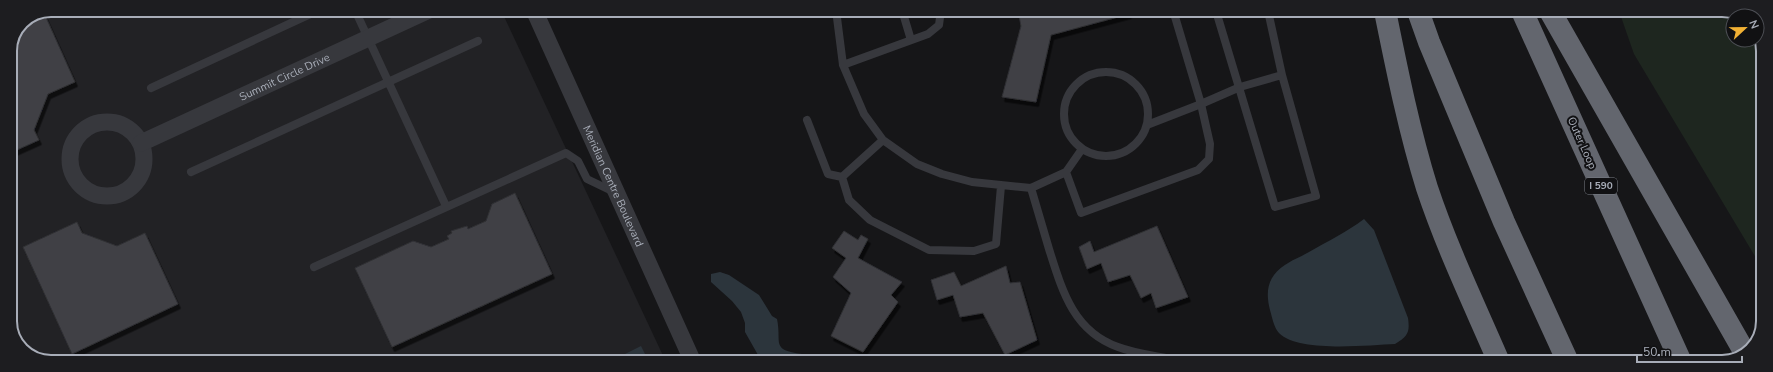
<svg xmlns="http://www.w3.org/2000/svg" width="1773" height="372" font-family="'Nunito Sans',sans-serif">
<defs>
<filter id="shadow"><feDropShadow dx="2.5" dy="4.5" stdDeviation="0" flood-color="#0009"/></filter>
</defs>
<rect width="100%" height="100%" fill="#161618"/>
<path fill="#222225" d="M51 10H501L666 362 43 361 22 350 10 326V51L22 22Z"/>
<path fill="#1e261f" d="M1619 11H1730L1740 16H1733V40H1757V34L1763 46 1762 268 1634 54Z"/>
<path fill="#2c353c" d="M1364 219 1374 230 1408 318C1410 332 1408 336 1395 344 1368 345 1299 353 1279 333 1274 328 1272 317 1270 310 1267 298 1266 286 1274 275 1283 263 1297 259 1309 252 1328 241 1347 232 1364 219Z
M720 272 729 275 759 295 772 316 777 319C782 343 770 350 802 354L807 360 817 362H762L745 332V323L741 312 732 301 711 282V274Z
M641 346 649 362H609Z"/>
<path fill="#404145" stroke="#303034" filter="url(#shadow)" d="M1018 10H1129V14L1051 35 1036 102 1002 97 1021 26Z
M44 13 75 82 48 94 34 130 39 140 10 153V51L22 22Z
M515 193 552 274 392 347 355 268 413 241 431 247 449 239 447 236 452 233 451 231 467 226 468 229 486 221 492 204Z
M77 222 82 233 117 246 145 233 178 304 72 354 23 247Z
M1157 226 1188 297 1156 308 1151 293 1141 298 1130 275 1108 282 1101 263 1087 269 1079 247 1090 241 1094 252Z
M844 231 858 240 861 235 868 239 858 258 902 282 891 295 898 302 863 352 831 336 851 293 833 277 846 258 832 248Z
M1006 266 1010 283 1020 282 1037 340 1005 355 983 313 960 317 953 295 937 300 931 280 954 272 961 286Z"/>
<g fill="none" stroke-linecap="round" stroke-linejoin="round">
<path stroke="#37383d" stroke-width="8" d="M355 10 446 206
M836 10 843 65 928 34 939 25 941 10
M902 10 911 40
M1216 11 1275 207 1316 196 1282 75 1268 11
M843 65 864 114 883 140 917 164 942 174 972 182 1031 188 1066 172 1082 149
M1064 114a42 42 0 1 1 84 0a42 42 0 1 1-84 0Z
M151 88 319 10
M807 120 828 174 842 177
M1147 125 1201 104 1173 10
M883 140 842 177 849 200 870 220 929 250 974 251 996 244 1001 186
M191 172 478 41
M1066 172 1081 213 1198 170 1209 159 1210 144 1201 104 1240 87 1282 75
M1031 188C1037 208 1043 229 1049 249 1062 290 1073 331 1118 347 1139 355 1162 356 1183 362
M314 267 566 153 578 161 587 179 614 192"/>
<g stroke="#37383d" stroke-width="17">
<path id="s1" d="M534 10 693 362"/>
<circle cx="107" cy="159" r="37"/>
<path id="s2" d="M141 143 429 10"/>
</g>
<path stroke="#63666e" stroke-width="22" d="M1385 11C1397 70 1409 130 1427 188 1447 248 1474 304 1499 362
M1418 11 1429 42 1504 222 1568 362
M1522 11 1681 362
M1550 11 1745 353"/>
</g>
<g text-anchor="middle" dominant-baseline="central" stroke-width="4" stroke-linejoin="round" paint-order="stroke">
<rect fill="#111113" stroke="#7b7e86" stroke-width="1" x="1585" y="178" width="32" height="16" rx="3"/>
<g font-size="10" font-weight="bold" fill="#a8adb8">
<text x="1601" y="186">I 590</text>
</g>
<g font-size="11" fill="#a8adb8" stroke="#111113">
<text stroke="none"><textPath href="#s2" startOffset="158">Summit Circle Drive</textPath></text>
<text transform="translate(1582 143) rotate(66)">Outer Loop</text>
<text stroke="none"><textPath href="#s1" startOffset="193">Meridian Centre Boulevard</textPath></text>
</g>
</g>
<path d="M0 0H1773V372H0ZM51 17H1722A34 34 0 0 1 1756 51V321A34 34 0 0 1 1722 355H51A34 34 0 0 1 17 321V51A34 34 0 0 1 51 17Z" fill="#1d1d20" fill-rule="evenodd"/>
<path fill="none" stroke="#a8adb8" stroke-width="2" d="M51 17H1722A34 34 0 0 1 1756 51V321A34 34 0 0 1 1722 355H51A34 34 0 0 1 17 321V51A34 34 0 0 1 51 17Z"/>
<g transform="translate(1745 28) rotate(68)"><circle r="19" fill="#111113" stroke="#4d4f55"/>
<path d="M0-3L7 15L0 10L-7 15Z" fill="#f2b134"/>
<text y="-6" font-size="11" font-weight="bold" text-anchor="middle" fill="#a8adb8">N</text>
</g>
<path d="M1637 356v6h105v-6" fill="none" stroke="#a8adb8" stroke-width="2"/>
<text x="1643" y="356" font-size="12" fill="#a8adb8" stroke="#111113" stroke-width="3" paint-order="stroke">50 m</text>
</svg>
